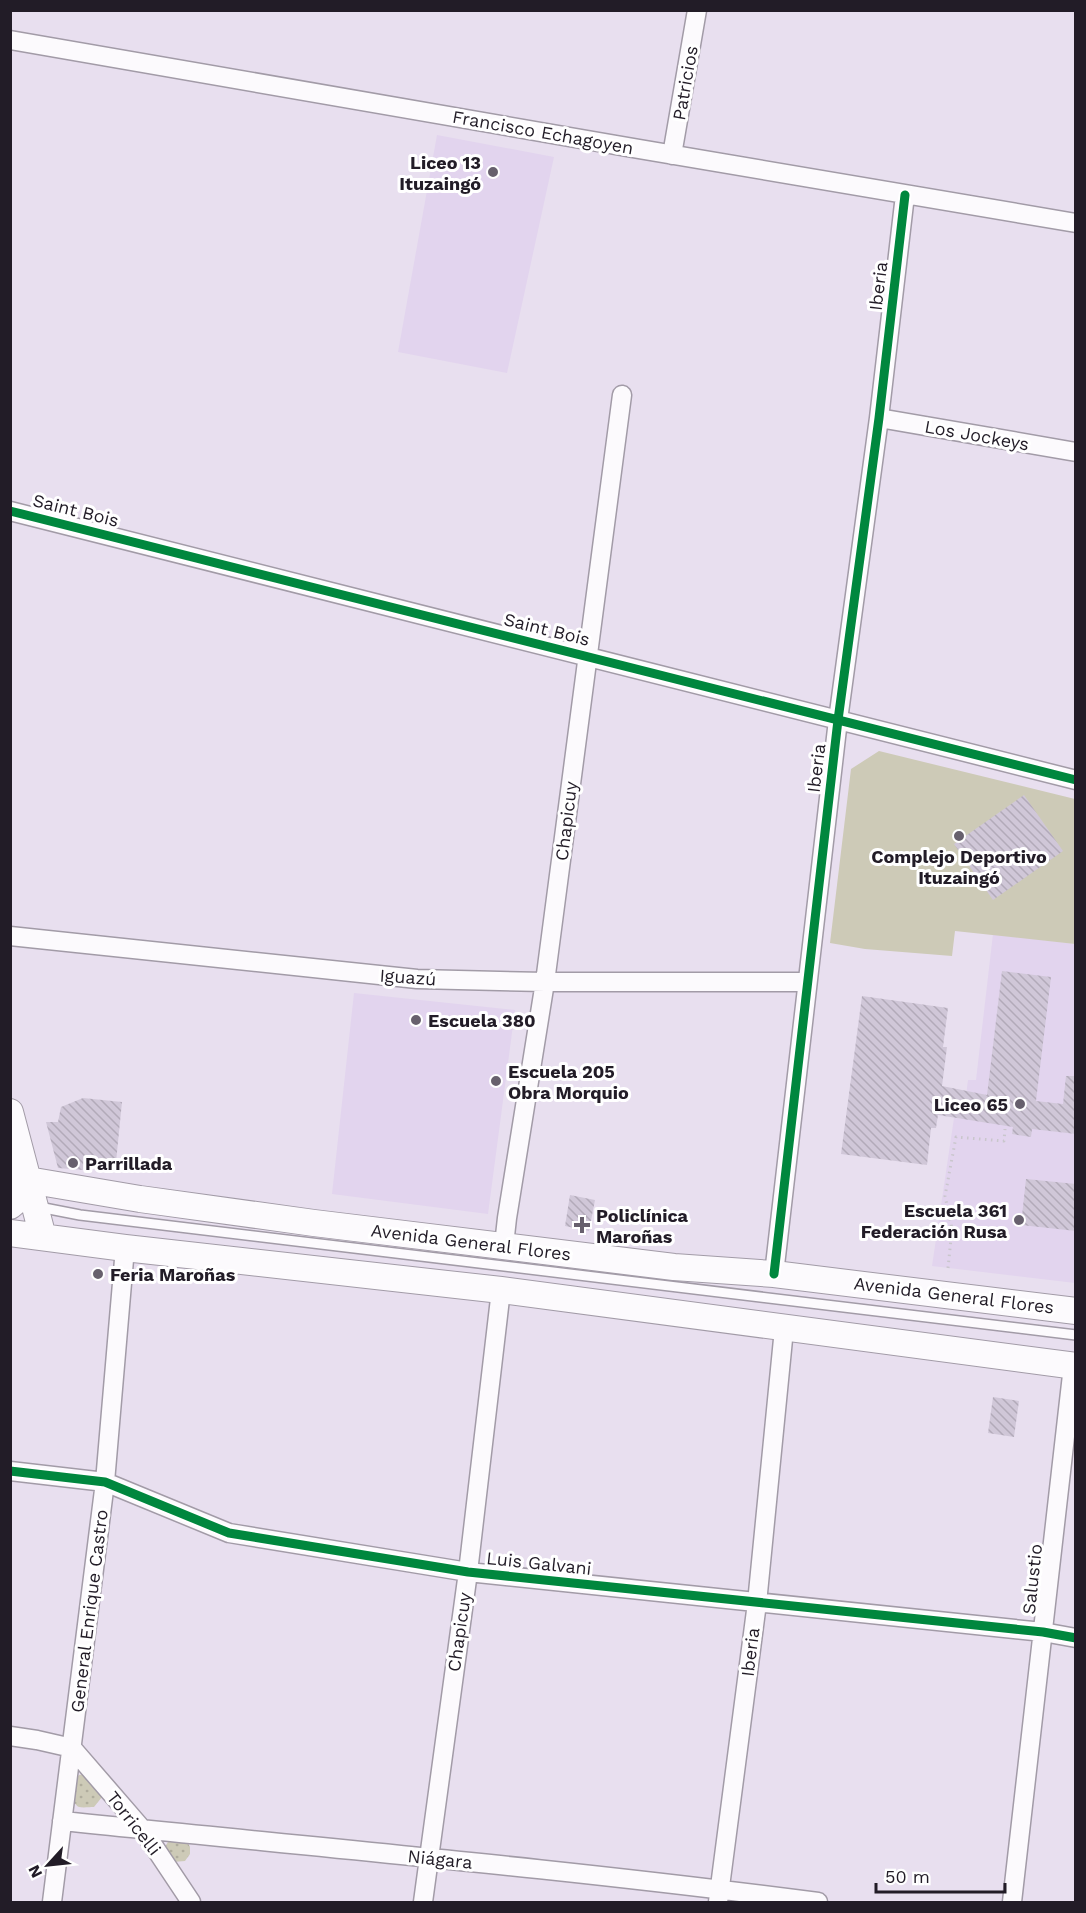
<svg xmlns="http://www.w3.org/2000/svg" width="1086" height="1913" font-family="'Work Sans',sans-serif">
<defs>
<pattern id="grass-dots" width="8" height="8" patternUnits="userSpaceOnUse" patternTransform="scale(1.5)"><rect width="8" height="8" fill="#cdcab7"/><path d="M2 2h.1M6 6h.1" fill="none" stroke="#b0ad9d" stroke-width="1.8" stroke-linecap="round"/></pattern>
<pattern id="building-back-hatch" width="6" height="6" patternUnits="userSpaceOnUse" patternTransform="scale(1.5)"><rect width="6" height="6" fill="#d0c7d8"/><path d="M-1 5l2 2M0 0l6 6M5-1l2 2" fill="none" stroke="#b2aab9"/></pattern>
</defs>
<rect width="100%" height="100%" fill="#e8dfef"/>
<path fill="#e2d4ee" d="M437 135 554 157 507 373 398 352Z
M993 934 1075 944V1283L932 1266 954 1118 963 1119 968 1080H976Z
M354 993 515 1010 488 1214 332 1194Z"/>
<path fill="url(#grass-dots)" d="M85 1774 102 1797 94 1807C90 1807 83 1808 79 1807 69 1803 74 1780 79 1775Z
M169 1840H186L190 1847V1854L185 1861 173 1862 164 1849Z"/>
<path fill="#cdcab7" d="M879 751 1075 799V944L955 931 952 956 865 949 830 943 851 769Z"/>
<path fill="url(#building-back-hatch)" d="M1024 795 1063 851 993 900 954 844Z
M1002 971 1051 977 1036 1101 1063 1104 1066 1076H1076V1134L1032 1129 1031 1137 1012 1134 1013 1127 938 1115 936 1128H931L927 1165 841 1154 862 996 948 1008 943 1047H947L942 1086 987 1095Z
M83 1098 122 1102 116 1162 84 1159 83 1170 58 1168 46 1122H58L61 1107Z
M1026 1179 1076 1184V1231L1021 1225Z
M570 1195 595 1200 589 1231 565 1226Z
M993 1397 1019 1401 1014 1437 988 1433Z"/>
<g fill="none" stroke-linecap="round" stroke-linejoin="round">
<defs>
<path id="lane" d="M39 1207 80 1215 1076 1335"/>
<path id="street" d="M10 40C366 100 720 165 1076 223
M672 155 697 10
M879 418 1076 452
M10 511 1076 780
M10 936 417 979 545 982H807
M504 1245 507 1218 545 982 622 395
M774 1274 838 720 879 418 905 195
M10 1471 105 1482 229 1533 468 1572 1043 1632 1076 1638
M10 1736 37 1740 72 1748 143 1830 191 1902
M62 1821C314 1847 566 1869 818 1902
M52 1902 105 1482 125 1248
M423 1902 468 1572 501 1290
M718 1902 757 1603 784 1329
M1012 1902 1073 1366"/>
<path id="secondary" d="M10 1112 43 1237
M10 1177 140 1199 314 1223 674 1267 774 1274 1076 1311
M10 1206 22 1196 28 1179
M10 1233 125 1248 501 1290 1076 1366"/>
</defs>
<use href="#lane" stroke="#a29ba7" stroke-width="12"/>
<use href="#street" stroke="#a29ba7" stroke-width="21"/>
<use href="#secondary" stroke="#a29ba7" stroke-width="28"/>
<path stroke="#c9c6cc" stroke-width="3" stroke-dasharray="1.5 4.5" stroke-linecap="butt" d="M948 1268 952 1229 945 1196 956 1137 1004 1141 1005 1129"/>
<use href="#lane" stroke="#fcfafd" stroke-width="9"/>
<use href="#street" stroke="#fcfafd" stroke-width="18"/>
<use href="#secondary" stroke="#fcfafd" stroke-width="26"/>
<defs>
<path id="cycleway" d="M10 511 1076 780
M774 1274 838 720 879 418 905 195
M10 1471 105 1482 229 1533 468 1572 1043 1632 1076 1638"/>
</defs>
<use href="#cycleway" stroke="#fff" stroke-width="13"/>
<use href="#cycleway" stroke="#00873e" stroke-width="9"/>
</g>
<g fill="#67606d" stroke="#fff" stroke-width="2">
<circle cx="493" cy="172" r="6"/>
<circle cx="959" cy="836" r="6"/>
<circle cx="416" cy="1020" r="6"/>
<circle cx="496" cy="1081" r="6"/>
<circle cx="1020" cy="1104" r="6"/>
<circle cx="73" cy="1163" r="6"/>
<circle cx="1019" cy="1220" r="6"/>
<path d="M579 1216h6v6h6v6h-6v6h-6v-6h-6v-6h6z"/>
<circle cx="98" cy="1274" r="6"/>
</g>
<g text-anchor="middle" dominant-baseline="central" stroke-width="6" stroke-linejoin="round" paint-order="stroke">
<g font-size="18" fill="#221c27" stroke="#fff">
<text transform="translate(685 83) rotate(-80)">Patricios</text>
<text transform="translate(543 132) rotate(10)">Francisco Echagoyen</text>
<text transform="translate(878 286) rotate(-83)">Iberia</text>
<text transform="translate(977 435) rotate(10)">Los Jockeys</text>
<text transform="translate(76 510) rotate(14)">Saint Bois</text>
<text transform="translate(547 629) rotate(14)">Saint Bois</text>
<text transform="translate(816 768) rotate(-83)">Iberia</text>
<text transform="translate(566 821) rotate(-83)">Chapicuy</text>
<text transform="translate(408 977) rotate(4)">Iguazú</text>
<text transform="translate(471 1242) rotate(7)">Avenida General Flores</text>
<text transform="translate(954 1295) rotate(7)">Avenida General Flores</text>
<text transform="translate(539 1563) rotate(6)">Luis Galvani</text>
<text transform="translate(1032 1579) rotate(-84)">Salustio</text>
<text transform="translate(89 1611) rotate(-83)">General Enrique Castro</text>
<text transform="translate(459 1632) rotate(-82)">Chapicuy</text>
<text transform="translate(750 1652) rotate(-83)">Iberia</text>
<text transform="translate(134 1823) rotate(52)">Torricelli</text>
<text transform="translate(440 1859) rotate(6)">Niágara</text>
</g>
<g font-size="18" font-weight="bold" fill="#221c27" stroke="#fff" text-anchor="start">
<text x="481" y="162" text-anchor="end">Liceo 13<tspan x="481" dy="21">Ituzaingó</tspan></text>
<text x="959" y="856" text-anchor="middle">Complejo Deportivo<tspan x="959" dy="21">Ituzaingó</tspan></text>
<text x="428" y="1020">Escuela 380</text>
<text x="508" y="1071">Escuela 205<tspan x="508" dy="21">Obra Morquio</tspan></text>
<text x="1008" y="1104" text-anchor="end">Liceo 65</text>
<text x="85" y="1163">Parrillada</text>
<text x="1007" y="1210" text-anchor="end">Escuela 361<tspan x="1007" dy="21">Federación Rusa</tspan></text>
<text x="596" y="1215">Policlínica<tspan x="596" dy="21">Maroñas</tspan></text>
<text x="110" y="1274">Feria Maroñas</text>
</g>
</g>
<rect width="1086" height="1913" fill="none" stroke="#221c27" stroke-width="24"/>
<g transform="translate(48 1865) rotate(243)" stroke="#ffffff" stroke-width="4.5" paint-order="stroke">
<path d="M0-4.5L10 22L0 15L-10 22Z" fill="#221c27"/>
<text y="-9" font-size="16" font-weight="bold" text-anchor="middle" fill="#221c27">N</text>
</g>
<path d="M876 1883v9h129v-9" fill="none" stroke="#221c27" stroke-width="3"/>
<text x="885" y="1883" font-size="18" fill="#221c27" stroke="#ffffff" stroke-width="4.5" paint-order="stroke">50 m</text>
</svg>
